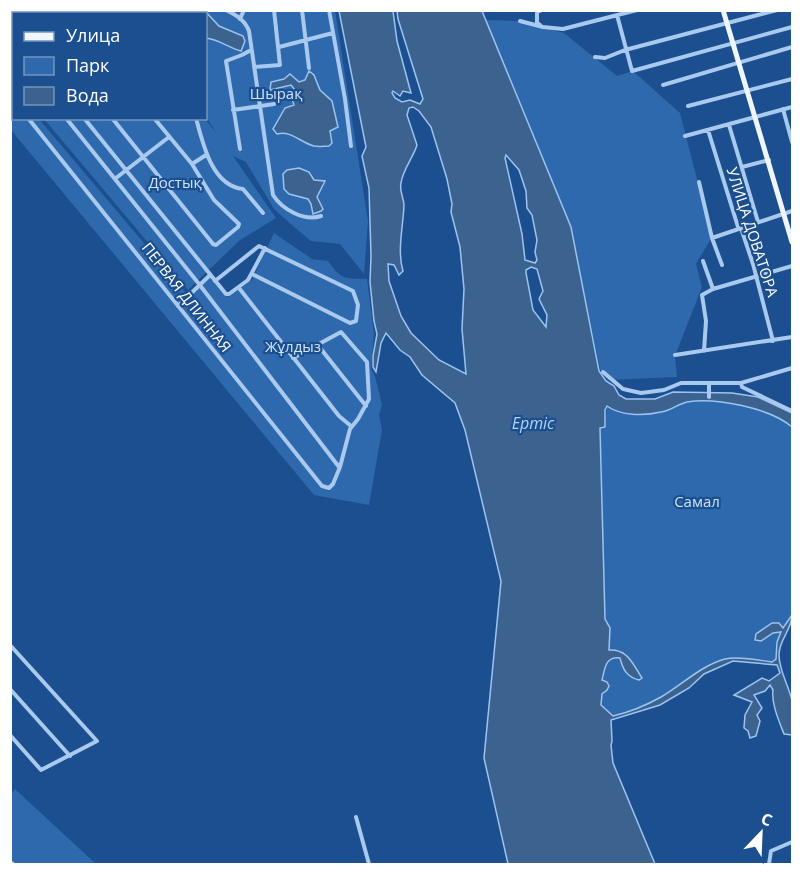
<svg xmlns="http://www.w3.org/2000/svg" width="803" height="875" font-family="'Open Sans',sans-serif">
<rect width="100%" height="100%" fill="#1b4f8f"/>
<path fill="#2e69ad" d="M94 10 100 13 14 14 13 84 10 81V11Z
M97 11H335L368 221 364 274 340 244 311 241 293 226 274 209 246 162 233 156 276 218 240 240 188 290 44 119H205L217 134 206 117V14H104Z
M485 20 518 21 564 33 617 76 633 71 680 113 712 237 696 264 702 287 675 356 677 377 608 380 600 369 571 227Z
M10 84 13 88 14 118 39 119 188 295 210 275 228 297 252 280 274 233 312 259 328 261C342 281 345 278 367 279L374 333 371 369 375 376 382 405 379 415 382 430 369 505 314 495 11 130Z
M706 400C733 403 772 409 792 427V615L782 629 779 623 761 641 773 633 781 632 777 642 776 659 772 662 738 658 701 670 662 697 633 711 613 716 601 705C602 691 598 655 620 658 622 669 627 677 638 680L642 678 626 653 609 650 610 628 605 620 600 428 605 427 607 406 662 412 685 403Z
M15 789 96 864H11V794Z"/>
<path fill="#3c6290" stroke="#9cc4f0" stroke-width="1.5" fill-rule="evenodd" d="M170 11H205L219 26 243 36 245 41 241 51C229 48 218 39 206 38V14L172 13Z
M339 11H393L397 41 411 93 403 91 400 96 393 91 392 93 395 98 402 102 410 100 420 104 423 99 398 19 397 11H482L571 227 599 371 606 381 614 386 619 395 626 399H655L673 392 732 393 758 397 792 413V427C770 408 715 397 687 402 678 404 670 411 661 412 644 416 621 416 607 406L605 410V427L600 428 605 619 610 628 609 650C628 649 632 663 642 678L639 680C627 677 623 670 620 658 605 656 605 669 602 680L607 682 609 686 607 690 602 694 601 705 613 716C630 712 645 706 661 697 682 685 700 666 725 659 740 656 757 660 772 662L776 659 777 642 781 632 773 633 761 641 755 640 756 634 772 623H779L783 628 792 615C792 630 779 639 779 655 779 671 789 686 792 701 795 711 792 725 792 735L784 734C779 721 771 703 773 690L770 685 765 691 754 695 762 708 757 715 760 721 756 736 750 738 748 731 744 728 745 715 752 702 734 695 762 678 769 681 780 673 777 665 733 661 704 674 689 688 660 705 611 720 612 741 611 745 613 763 655 864H508L484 758 501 581 465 430 455 403 422 375 410 357 400 350 386 333 381 343 376 372 373 367V356L377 334 374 321 370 282 371 256 369 188 362 156 366 147ZM413 107 419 111 431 127 447 179 452 204 451 212 460 247 464 289 462 329 466 374 439 360 411 333 401 316 389 281 388 264 394 265 399 275 403 271C397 252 403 226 404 206 404 198 399 191 401 183 403 169 413 158 417 145L407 115 409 108ZM506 155 519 170 526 191 527 208 532 215 537 240 535 252 537 260 535 263 525 260 522 234 505 158ZM531 267 537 269 543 291 539 299 547 315 546 327 533 310 526 273V270Z
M309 71 314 75 320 90 332 101 338 127 330 131 332 143 329 146C324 146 319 147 314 146 301 143 291 130 277 134L273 129 285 108 294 105 291 96 295 90 291 85 270 90 271 82 284 79 290 74 299 82 305 80Z
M299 168 309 172 314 180 325 181 317 197 323 209 321 211 313 214 311 204 308 199 289 194 284 189 283 174 287 170Z"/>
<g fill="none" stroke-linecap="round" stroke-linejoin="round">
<path stroke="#a9c9ee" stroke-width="4" d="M26 10 28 14
M57 10 60 14
M226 10C236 15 245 20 249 31L273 195C282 209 304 222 321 216
M302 10 309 68
M329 10 345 99 351 146
M617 15 632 71 792 27
M240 19 244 10
M520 21 543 27 563 29 637 10
M540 25 537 23V12L542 10
M10 27 14 31
M279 47 333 33
M595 57 605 58 625 50 777 10
M254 67 280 65 274 10
M663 85 792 47
M10 97 14 101
M688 106 792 79
M783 109 792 142
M233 110 274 104
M28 118 322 486 329 488 333 484 340 467 350 429 358 419 369 399 367 362 341 332 293 358
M66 118 199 284 339 467
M84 118 226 294H229L248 280 265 248
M112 118 213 244 216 245 238 227 239 224 214 200 192 164 154 118
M196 118C203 144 212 186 243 189L263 213
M729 125 758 222
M708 130 738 227 741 228 753 264 773 341
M685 136 792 107
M240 149 226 61 242 55 251 50
M192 164 206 155
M742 167 769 160
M116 178 169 137
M699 182 712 238 722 265
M712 238 792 211
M703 261 713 289 702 295 706 321 704 351
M215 281 259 246 353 291 358 305 356 321 350 323 252 274
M239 288 339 416 351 426
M713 289 792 266
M178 306 210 275
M317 344 366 406
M675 355 792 337
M603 372 623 389 641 393 664 390 681 383H741L792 368
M741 383 742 387 792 411
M709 397V383
M10 645 97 741 41 770 10 735
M10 689 70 756
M356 817 369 864
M10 862 13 864
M769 864 771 851 792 842"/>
<path stroke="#f0f6ff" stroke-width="5" d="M723 10 792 242"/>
</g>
<g text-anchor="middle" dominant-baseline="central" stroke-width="4.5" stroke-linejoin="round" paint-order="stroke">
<g font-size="15" fill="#cfe3fa" stroke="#1b4f8f">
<text x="276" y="93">Шырақ</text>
<text x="175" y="182">Достық</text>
<text x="293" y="346">Жұлдыз</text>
<text x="697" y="501">Самал</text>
</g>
<g font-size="15" fill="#fff" stroke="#1b4f8f">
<text transform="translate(753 232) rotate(72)">УЛИЦА ДОВАТОРА</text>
<text transform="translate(187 297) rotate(52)">ПЕРВАЯ ДЛИННАЯ</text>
</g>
<g font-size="16" font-style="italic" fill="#b5d3f5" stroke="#1b4f8f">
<text x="533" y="423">Ертіс</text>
</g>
</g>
<rect width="803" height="875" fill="none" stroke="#ffffff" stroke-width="24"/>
<rect x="12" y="12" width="195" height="108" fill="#1b4f8f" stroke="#7695bc" stroke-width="1.5"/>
<rect x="24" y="32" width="30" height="9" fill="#f0f6ff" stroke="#7695bc" stroke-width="1.5"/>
<text x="66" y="42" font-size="18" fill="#ffffff">Улица</text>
<rect x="24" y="57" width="30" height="18" fill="#2e69ad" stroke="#7695bc" stroke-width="1.5"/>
<text x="66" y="72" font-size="18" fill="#ffffff">Парк</text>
<rect x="24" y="87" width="30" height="18" fill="#3c6290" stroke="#7695bc" stroke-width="1.5"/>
<text x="66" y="102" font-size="18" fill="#ffffff">Вода</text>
<g transform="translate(761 833) rotate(23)" stroke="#1b4f8f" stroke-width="4.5" paint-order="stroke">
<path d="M0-4.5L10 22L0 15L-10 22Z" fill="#ffffff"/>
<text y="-9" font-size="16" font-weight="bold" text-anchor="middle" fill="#ffffff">С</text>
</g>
</svg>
